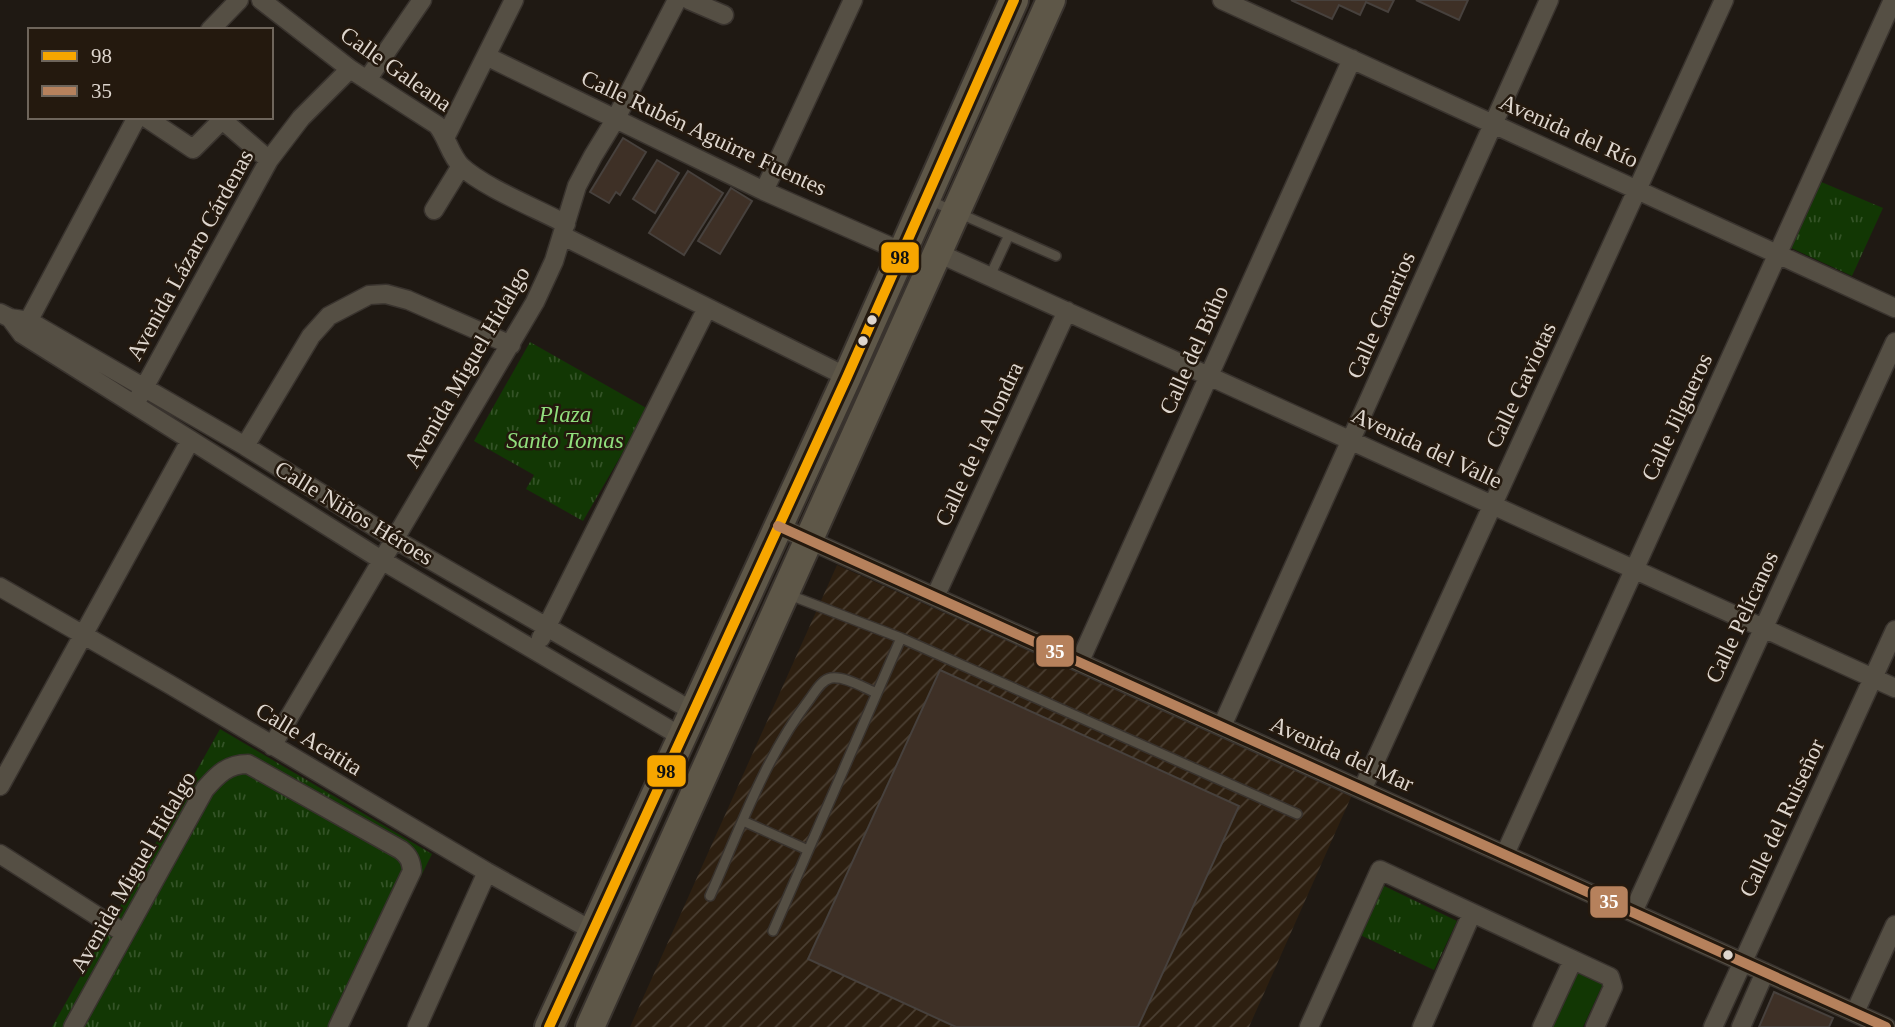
<svg xmlns="http://www.w3.org/2000/svg" width="1895" height="1027" font-family="Georgia,serif">
<defs>
<pattern id="industrial-furrows" width="10" height="10" patternUnits="userSpaceOnUse" patternTransform="scale(1.75)"><rect width="10" height="10" fill="#2d1f10"/><path d="M-1 1l2-2M0 10L10 0M9 11l2-2" fill="none" stroke="#4b3f32"/></pattern>
<pattern id="park-tufts" width="24" height="20" patternUnits="userSpaceOnUse" patternTransform="scale(1.75)"><rect width="24" height="20" fill="#123704"/><path d="M3 7l-1-3M5 7V3M7 7l1-3M15 17l-1-3M17 17v-4M19 17l1-3" fill="none" stroke="#345327"/></pattern>
</defs>
<rect width="100%" height="100%" fill="#1f1913"/>
<path fill="url(#industrial-furrows)" d="M837 565 1352 795 1249 1027H630Z"/>
<path fill="#123704" d="M1574 970 1603 984 1583 1027H1548Z"/>
<path fill="url(#park-tufts)" d="M1819 181 1883 208 1852 276 1789 247Z
M530 342 648 409 583 521 526 489 534 475 474 441Z
M220 729 432 854 346 1027H52Z
M1380 884 1457 921 1434 970 1356 933Z"/>
<path fill="#3e3026" stroke="#47413d" stroke-width="2" d="M1291 0H1394L1388 12 1366 2 1360 15 1339 5 1332 19Z
M1416 0H1468L1459 20Z
M623 138 646 152 620 195 616 192 609 203 590 192Z
M657 160 679 173 655 213 633 199Z
M688 171 723 193 684 255 649 233Z
M731 188 752 201 720 254 698 241Z
M940 670 1239 806 1138 1027H956L808 959Z
M1774 992 1833 1018 1829 1027H1759Z"/>
<g fill="none" stroke-linecap="round" stroke-linejoin="round">
<defs>
<path id="service" d="M929 200 1056 256
M990 276 1009 235
M787 594 901 638 1297 814
M743 821 808 850
M710 896C740 829 764 759 809 700 815 692 821 680 831 678 845 676 864 688 877 693
M773 931 901 638"/>
<path id="minor" d="M261 0 350 69 437 125C447 137 450 155 461 166 483 187 538 209 566 224
M689 0 724 15
M1222 0 1895 308
M210 30 239 0
M486 56 764 191 903 252
M367 80 422 0
M145 117 193 149 222 120
M219 117 269 160
M446 136 514 0
M764 191 853 0
M434 210 461 166
M563 236 847 377
M938 253 1895 688
M0 313 10 318 29 321 245 446 396 540 694 712
M10 318 22 334 383 561 682 737
M23 331 137 117
M139 397 269 160 301 118 350 69
M245 446 311 336 329 316 369 295 386 294 408 300 511 345
M778 526 1886 1027
M0 587 169 684 487 872 593 931
M935 597 1067 311
M541 638 707 308
M1080 661 1352 59
M1222 726 1549 0
M272 746 535 302 554 261 577 186 593 156 615 120 677 0
M0 786 190 441
M1362 790 1724 0
M0 854 124 933
M1505 854 1893 0
M1633 912 1895 342
M1855 1012 1895 925
M73 1027 205 789C218 774 228 764 248 764L401 850C409 856 411 861 412 871L338 1027
M417 1027 487 872
M1309 1027 1380 870 1610 977 1613 987 1595 1027
M1422 1027 1472 913
M1542 1027 1573 960
M1713 1027 1895 630
M1741 1027 1765 972"/>
<path id="trunk" d="M549 1027 847 377 1014 0
M590 1027 1051 0"/>
</defs>
<use href="#service" stroke="#39332e" stroke-width="12"/>
<use href="#minor" stroke="#39332e" stroke-width="21"/>
<use href="#trunk" stroke="#39332e" stroke-width="32"/>
<use href="#service" stroke="#554f44" stroke-width="9"/>
<use href="#minor" stroke="#554f44" stroke-width="18"/>
<use href="#trunk" stroke="#5e5748" stroke-width="28"/>
<defs>
<path id="bus-1" d="M549 1027 847 377 1014 0"/>
<path id="bus-2" d="M778 526 1886 1027"/>
</defs>
<use href="#bus-1" stroke="#24190e" stroke-width="16"/>
<use href="#bus-2" stroke="#24190e" stroke-width="16"/>
<use href="#bus-1" stroke="#f7a600" stroke-width="10"/>
<use href="#bus-2" stroke="#b6815c" stroke-width="10"/>
</g>
<g fill="#ded6ce" stroke="#24190e" stroke-width="2.5">
<circle cx="872" cy="320" r="6"/>
<circle cx="863" cy="341" r="6"/>
<circle cx="1728" cy="955" r="6"/>
</g>
<g text-anchor="middle" dominant-baseline="central" stroke-width="5" stroke-linejoin="round" paint-order="stroke">
<g font-size="23" fill="#ded6ce" stroke="#24190e">
<text transform="translate(396 69) rotate(35)">Calle Galeana</text>
<text transform="translate(1569 131) rotate(24)">Avenida del Río</text>
<text transform="translate(704 133) rotate(25)">Calle Rubén Aguirre Fuentes</text>
<text transform="translate(190 255) rotate(-61)">Avenida Lázaro Cárdenas</text>
<text transform="translate(1381 315) rotate(-66)">Calle Canarios</text>
<text transform="translate(1194 350) rotate(-66)">Calle del Búho</text>
<text transform="translate(467 367) rotate(-60)">Avenida Miguel Hidalgo</text>
<text transform="translate(1521 385) rotate(-65)">Calle Gaviotas</text>
<text transform="translate(1677 417) rotate(-65)">Calle Jilgueros</text>
<text transform="translate(979 444) rotate(-65)">Calle de la Alondra</text>
<text transform="translate(1427 448) rotate(25)">Avenida del Valle</text>
<text transform="translate(354 513) rotate(31)">Calle Niños Héroes</text>
<text transform="translate(1742 617) rotate(-65)">Calle Pelícanos</text>
<text transform="translate(309 739) rotate(31)">Calle Acatita</text>
<text transform="translate(1342 754) rotate(24)">Avenida del Mar</text>
<text transform="translate(1782 818) rotate(-65)">Calle del Ruiseñor</text>
<text transform="translate(133 872) rotate(-60)">Avenida Miguel Hidalgo</text>
</g>
<g font-size="23" font-style="italic" fill="#91df7d" stroke="#24190e">
<text x="565" y="414">Plaza<tspan x="565" dy="26">Santo Tomas</tspan></text>
</g>
</g>
<g stroke="#24190e" stroke-width="2.5">
<rect x="880" y="241" width="40" height="33" rx="7" fill="#f7a600"/>
<rect x="1035" y="634" width="40" height="34" rx="7" fill="#b6815c"/>
<rect x="646" y="754" width="41" height="34" rx="7" fill="#f7a600"/>
<rect x="1589" y="885" width="40" height="34" rx="7" fill="#b6815c"/>
</g>
<g font-size="19" text-anchor="middle" font-weight="bold" fill="#fff">
<text x="1055" y="658">35</text>
<text x="1609" y="908">35</text>
</g>
<g font-size="19" text-anchor="middle" font-weight="bold" fill="#111">
<text x="900" y="264">98</text>
<text x="666" y="778">98</text>
</g>
<rect x="28" y="28" width="245" height="91" fill="#24190e" stroke="#6e655b" stroke-width="2"/>
<rect x="42" y="51" width="35" height="10" fill="#f7a600" stroke="#6e655b" stroke-width="2"/>
<text x="91" y="63" font-size="21" fill="#ded6ce">98</text>
<rect x="42" y="86" width="35" height="10" fill="#b6815c" stroke="#6e655b" stroke-width="2"/>
<text x="91" y="98" font-size="21" fill="#ded6ce">35</text>
</svg>
